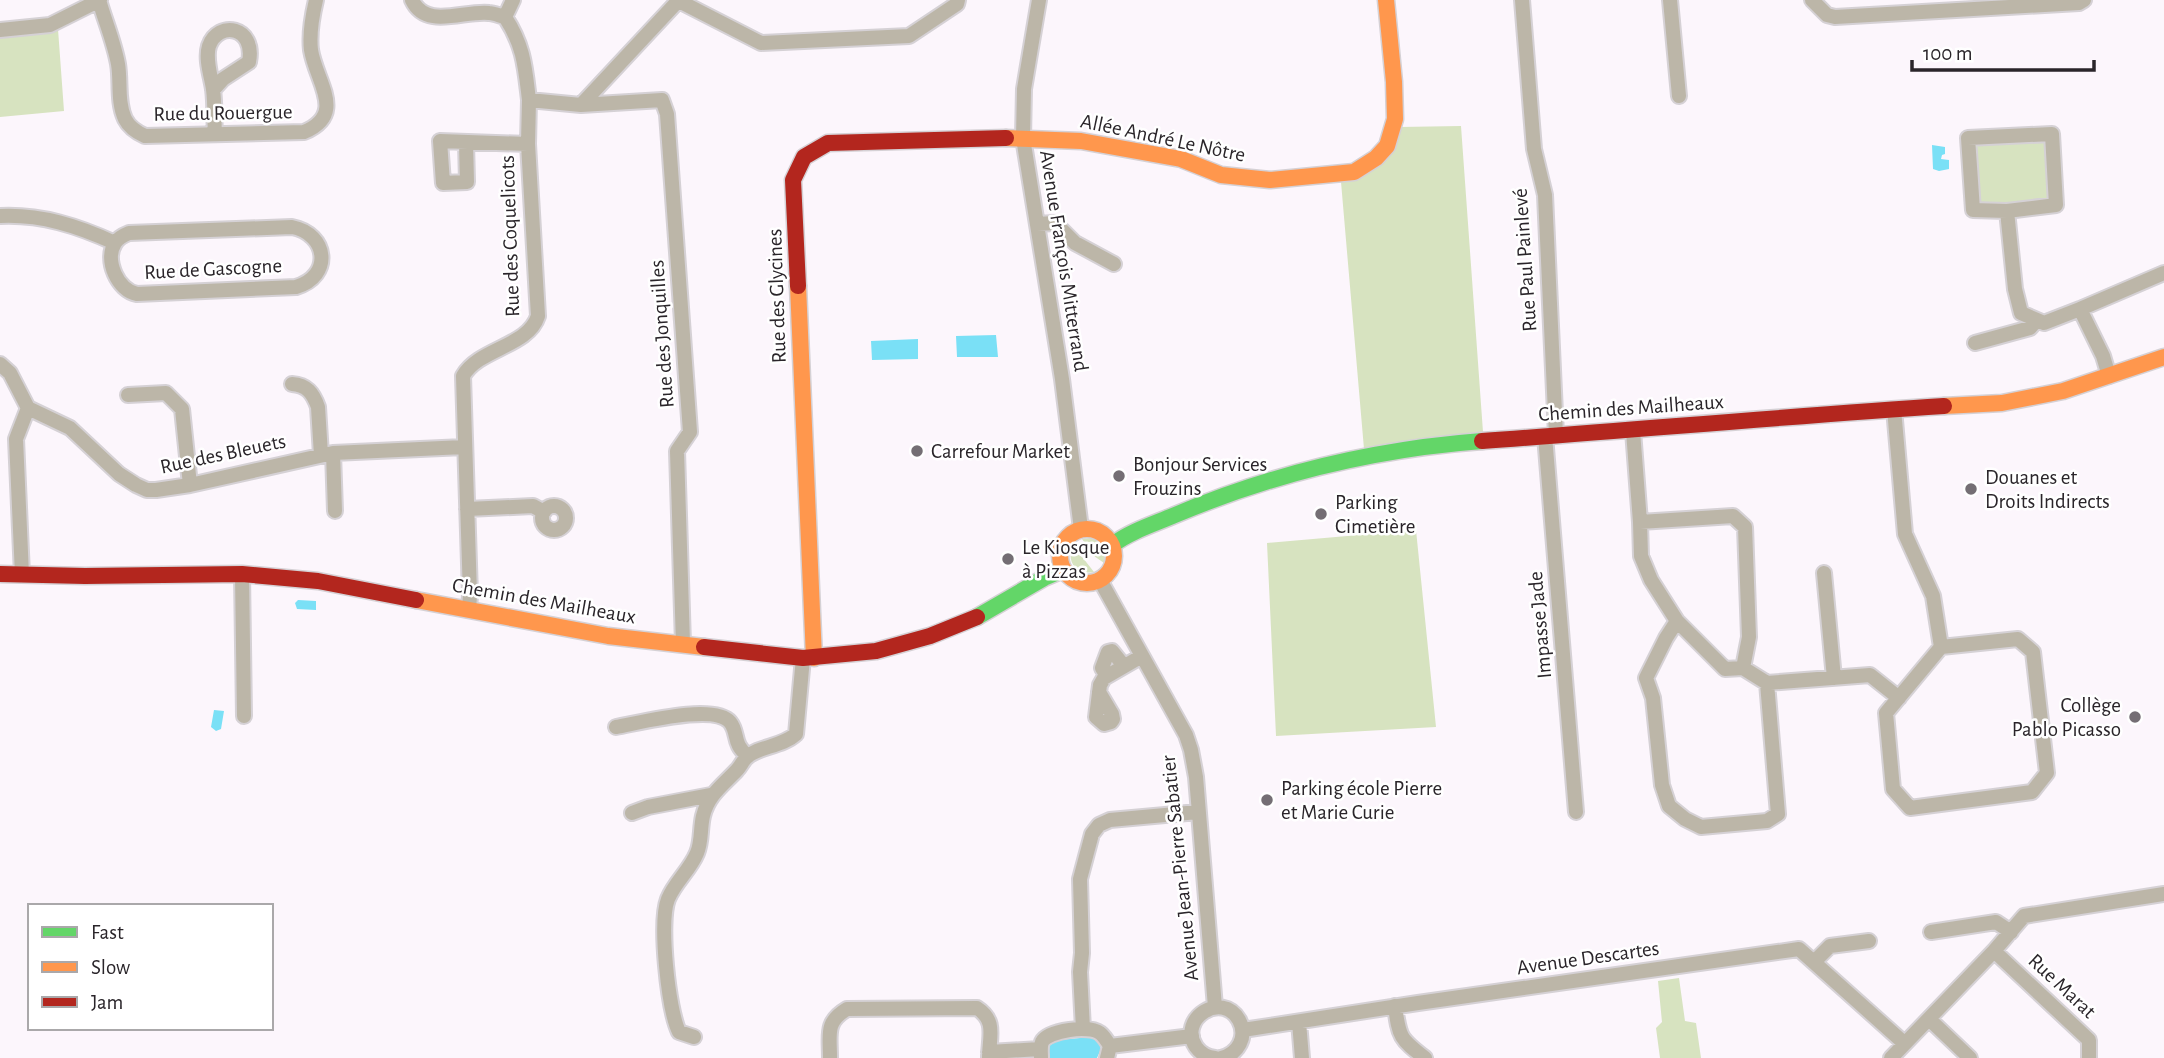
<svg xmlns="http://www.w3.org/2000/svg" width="2164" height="1058" font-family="'Alegreya Sans',sans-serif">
<rect width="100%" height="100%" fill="#fcf6fc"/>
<path fill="#d7e3c0" d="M58 29 64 111 0 117V36Z
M1461 126 1483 432 1364 449 1341 182 1399 127Z
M2045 142 2049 200 1980 204 1974 144Z
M1416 530 1436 727 1276 736 1267 543Z
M1091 538C1103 542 1107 551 1104 563L1094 556 1082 539Z
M1071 549 1083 558 1094 572C1078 575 1068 565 1071 549Z
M1679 978 1685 1021 1696 1023 1701 1058H1660L1656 1028 1662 1022 1658 981Z"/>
<path fill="#7ae0f6" d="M1932 145 1945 147V154L1942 155 1941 159 1949 160V169L1939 171 1933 169Z
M996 335 998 357H957L956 336Z
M918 339V359L872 360 871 341Z
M298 600 316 601V610L297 609 295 603Z
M214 710 224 711 221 729 216 731 211 727Z
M1091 1037 1099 1043 1101 1049 1097 1058H1050L1048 1047 1057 1040Z"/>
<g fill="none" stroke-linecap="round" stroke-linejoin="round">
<defs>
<path id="street" d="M99 0C105 21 114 42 118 64 121 81 117 102 125 119 129 127 136 132 145 136L304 132C347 114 316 82 311 50 309 33 312 17 316 0
M412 0C426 30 464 10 489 13 494 13 500 16 505 17 524 46 525 67 529 100
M677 0 761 43 909 36 957 4 958 0
M1039 0 1024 89 1023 138 1062 379 1081 529
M1522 0 1534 149 1545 195 1556 435
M1670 0 1679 96
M1812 0 1827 15 1835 17 2079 3 2084 0
M505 17 513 0
M0 30 50 25 100 0
M213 90 223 79 249 62C256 26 218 20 209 46 205 59 211 76 213 89 215 104 214 119 215 134
M581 105 662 100 667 114 690 432 677 451 683 644
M466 142 467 182 443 183 440 141 528 144
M2007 211 1973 210 1968 138 2052 134 2056 205 2007 211 2015 289 2021 313 2044 323 2080 309 2103 356 2109 376
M0 216C41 214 78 226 115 243
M1037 224 1055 223 1075 243 1114 264
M292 227C328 234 333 276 296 287L137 294C118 291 104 260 115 243 118 238 124 235 129 233Z
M2080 309 2164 273
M1975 343 2030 328 2037 320
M0 364 10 373 28 408 70 428 119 474 136 485 147 490H156L190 485 333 453 464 447
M292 384C307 385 313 393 318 407L321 455
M128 395 166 393 182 409 190 485
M1894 409 1905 534 1933 596 1941 647 1886 713 1893 789 1910 808 2032 792 2047 773 2033 652 2018 639 1941 647
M1633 431 1640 522 1641 556 1651 580 1677 621 1666 638 1646 678 1653 698 1662 785 1669 806 1685 819 1701 827 1767 821 1778 814 1767 683
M1545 436 1576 812
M333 453 335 511
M542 518a12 12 0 1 1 24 0a12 12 0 1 1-24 0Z
M467 509 533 506 544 512
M1640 522 1733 516 1745 527 1749 637 1743 668
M1824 573 1834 678
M242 574 244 716
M22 575 16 439 28 408
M1100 580 1186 735 1191 750 1196 777 1215 1007
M469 610 470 595 463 376C479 348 528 347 538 316L528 144 529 100 581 105 678 1
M1677 621 1725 669 1743 668 1767 683 1870 675 1899 698
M1107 676 1102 668 1108 652 1112 651 1124 666
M1099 692 1112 714 1113 719 1111 722 1104 724 1096 717 1100 685 1104 678 1142 656
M616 727C639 723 714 703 730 722 739 733 732 744 748 756
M632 813 648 807 711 795
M1931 932 1996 922 2011 932
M1994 951 2089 1040V1058
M1814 962 1830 946 1869 941
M1395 1006C1399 1037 1400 1039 1425 1058
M1929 1019 1970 1058
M1299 1022 1302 1058
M1083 1029 1080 972 1082 953 1080 879 1092 834 1099 825 1110 820 1198 812
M1243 1030 1418 1003 1799 949 1904 1043
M694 1037 679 1032C668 1009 659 922 668 899 675 882 690 870 697 853 702 841 700 829 703 816 708 795 723 785 737 770 741 766 743 760 747 757 759 746 782 747 796 734L803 658
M1110 1046 1192 1036
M989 1052 1040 1049
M830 1058C830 1034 825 1022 847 1009L977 1008C997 1021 989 1037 989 1058
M1041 1058C1041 1052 1040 1047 1042 1042 1048 1030 1090 1025 1100 1033 1104 1036 1107 1041 1110 1046L1107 1058
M1215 1058C1207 1057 1201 1054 1196 1047 1177 1019 1222 990 1239 1020 1248 1037 1238 1054 1221 1058
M1891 1058 1994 951 2024 916 2164 894"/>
<path id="fast" d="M1112 545C1131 531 1154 524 1175 515 1272 474 1376 449 1482 441
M977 617 1044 578 1063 570"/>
<path id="slow" d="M1006 138 1081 141 1181 159 1221 175 1270 180 1354 172 1376 158 1387 146 1395 119 1394 82 1386 0
M798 286 814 658
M1944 406 2002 403 2063 391 2164 357
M1060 556a27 27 0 1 1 54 0a27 27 0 1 1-54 0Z
M416 600 608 636 704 647"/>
<path id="jam" d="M798 286 793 180 804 157 828 143 1006 138
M1482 441C1636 430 1790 416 1944 406
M0 574 85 576 242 574 318 581 416 600
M704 647 803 658 876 651 930 636 977 617"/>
</defs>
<use href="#street" stroke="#d5d1d5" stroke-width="18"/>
<use href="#fast" stroke="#d5d1d5" stroke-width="19"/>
<use href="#slow" stroke="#d5d1d5" stroke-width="19"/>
<use href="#jam" stroke="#d5d1d5" stroke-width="19"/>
<use href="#street" stroke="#bcb6a8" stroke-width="14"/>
<use href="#fast" stroke="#63d668" stroke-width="16"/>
<use href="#slow" stroke="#ff974d" stroke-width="16"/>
<use href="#jam" stroke="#b3261e" stroke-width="16"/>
</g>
<g fill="#746e74" stroke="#fff" stroke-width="2.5">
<circle cx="917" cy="451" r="7"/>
<circle cx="1119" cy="476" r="7"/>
<circle cx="1971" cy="489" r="7"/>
<circle cx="1321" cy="514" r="7"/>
<circle cx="1008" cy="559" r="7"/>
<circle cx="2135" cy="717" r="7"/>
<circle cx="1267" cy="800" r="7"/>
</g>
<g text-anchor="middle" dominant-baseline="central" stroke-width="5" stroke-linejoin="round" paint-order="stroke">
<g font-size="21" fill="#2a252a" stroke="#fff">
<text transform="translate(223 113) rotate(-1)">Rue du Rouergue</text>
<text transform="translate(1163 138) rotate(12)">Allée André Le Nôtre</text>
<text transform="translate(510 236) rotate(-92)">Rue des Coquelicots</text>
<text transform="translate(1525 260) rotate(-94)">Rue Paul Painlevé</text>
<text transform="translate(1064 261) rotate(81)">Avenue François Mitterrand</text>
<text transform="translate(213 269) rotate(-3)">Rue de Gascogne</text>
<text transform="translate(777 296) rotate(-92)">Rue des Glycines</text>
<text transform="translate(662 334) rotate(-94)">Rue des Jonquilles</text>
<text transform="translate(1631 408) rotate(-4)">Chemin des Mailheaux</text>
<text transform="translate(223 454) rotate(-12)">Rue des Bleuets</text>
<text transform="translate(544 601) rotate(10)">Chemin des Mailheaux</text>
<text transform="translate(1540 625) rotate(-95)">Impasse Jade</text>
<text transform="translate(1180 868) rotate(-96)">Avenue Jean-Pierre Sabatier</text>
<text transform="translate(1588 958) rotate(-8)">Avenue Descartes</text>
<text transform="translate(2062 986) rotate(43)">Rue Marat</text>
</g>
<g font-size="21" fill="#2a252a" stroke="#fff" text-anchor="start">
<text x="931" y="451">Carrefour Market</text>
<text x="1133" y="464">Bonjour Services<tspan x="1133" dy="24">Frouzins</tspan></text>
<text x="1985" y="477">Douanes et<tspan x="1985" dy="24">Droits Indirects</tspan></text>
<text x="1335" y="502">Parking<tspan x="1335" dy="24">Cimetière</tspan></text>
<text x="1022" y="547">Le Kiosque<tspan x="1022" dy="24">à Pizzas</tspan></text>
<text x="2121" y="705" text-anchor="end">Collège<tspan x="2121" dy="24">Pablo Picasso</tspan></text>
<text x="1281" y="788">Parking école Pierre<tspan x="1281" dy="24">et Marie Curie</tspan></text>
</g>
</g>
<rect x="28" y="904" width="245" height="126" fill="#ffffff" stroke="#aaa8aa" stroke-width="2"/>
<rect x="42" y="927" width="35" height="10" fill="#63d668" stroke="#aaa8aa" stroke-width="2"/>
<text x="91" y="939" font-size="21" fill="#2a252a">Fast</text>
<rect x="42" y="962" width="35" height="10" fill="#ff974d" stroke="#aaa8aa" stroke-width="2"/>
<text x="91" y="974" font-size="21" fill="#2a252a">Slow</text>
<rect x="42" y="997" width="35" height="10" fill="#b3261e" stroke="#aaa8aa" stroke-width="2"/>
<text x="91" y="1009" font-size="21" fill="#2a252a">Jam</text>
<path d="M1912 60v10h182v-10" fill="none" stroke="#2a252a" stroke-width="3.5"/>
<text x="1923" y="60" font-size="21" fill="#2a252a" stroke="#ffffff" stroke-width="5" paint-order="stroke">100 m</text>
</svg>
